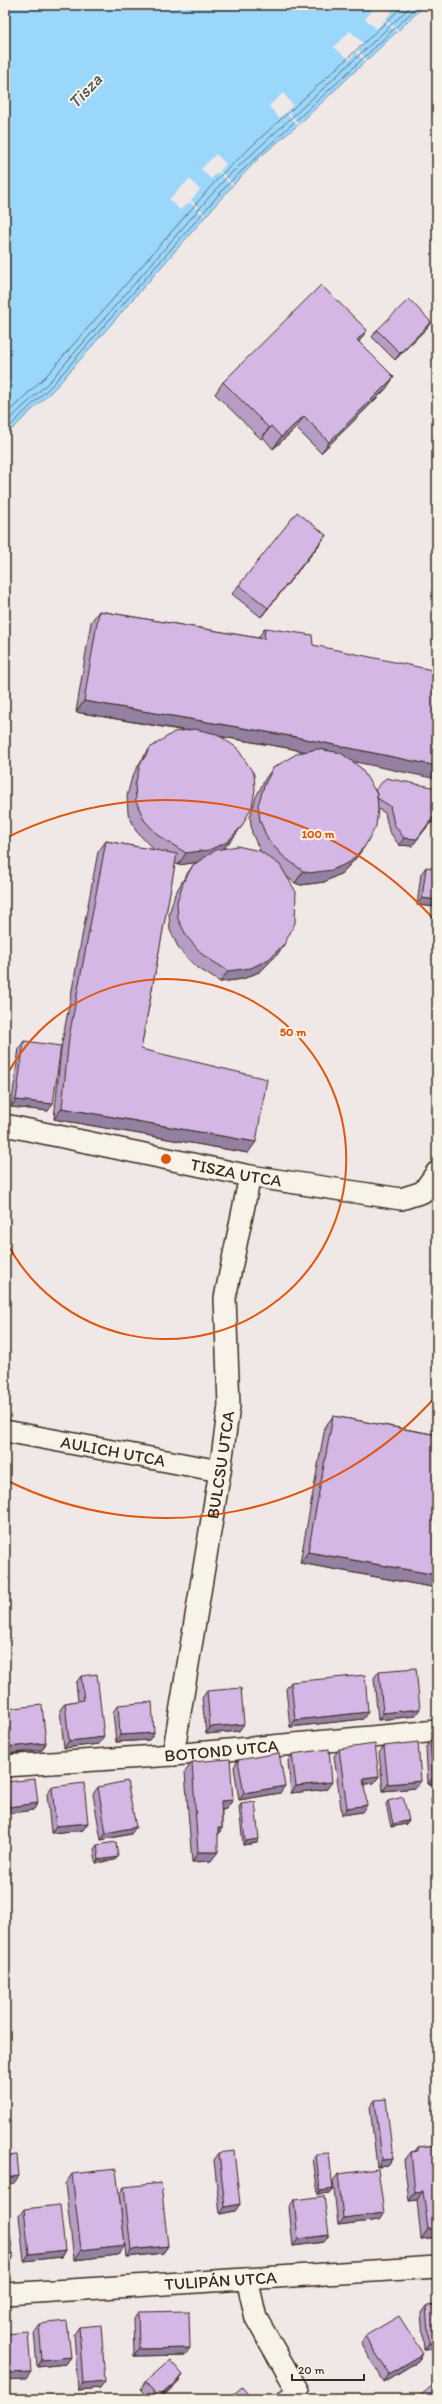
<svg xmlns="http://www.w3.org/2000/svg" width="442" height="2404" font-family="Itim,sans-serif">
<rect width="100%" height="100%" fill="#f0e7e7"/>
<filter id="ink" filterUnits="userSpaceOnUse"><feTurbulence type="fractalNoise" baseFrequency=".025" numOctaves="2"/><feDisplacementMap in="SourceGraphic" scale="8" xChannelSelector="R" yChannelSelector="G"/><feConvolveMatrix kernelMatrix="1 2 1 2 8 2 1 2 1" color-interpolation-filters="sRGB"/></filter>
<g filter="url(#ink)">
<path fill="#9ad7fb" stroke="#7492a3" d="M5 5H425L299 124 260 157 232 186 57 386 5 436Z"/>
<path fill="#f0e7e7" d="M377 5H384L392 12 385 19 399 31 397 32 384 21 377 29 365 19Z
M350 31 364 44 358 50 367 60 365 61 356 52 349 60 334 47Z
M283 93 293 105 287 111 299 124 297 125 286 112 279 118 269 106Z
M216 154 226 164 220 171 233 184 232 186 218 172 211 179 201 169Z
M190 179 200 190 191 200 205 214 204 216 190 202 180 210 169 199Z"/>
<g fill="none" stroke-linecap="round" stroke-linejoin="round">
<path stroke="#616f76" stroke-width="1" d="M5 415 46 376 221 175C281 118 344 63 404 5
M5 424 51 380 225 179C287 121 351 64 412 5
M5 431 54 383 229 183C292 123 357 66 419 5"/>
<defs>
<g id="minor">
<path id="s1" d="M5 1125 250 1176 401 1199 423 1192 437 1172"/>
<path id="s2" d="M5 1431 220 1471"/>
<path id="s3" d="M173 1755 220 1471 229 1406 225 1298 250 1176"/>
<path id="s4" d="M5 1766 173 1755 437 1731"/>
<path d="M247 2279 256 2318 298 2391 288 2399"/>
<path id="s5" d="M5 2294 437 2267"/>
</g>
</defs>
<use href="#minor" stroke="#3b2a1e" stroke-width="24"/>
<use href="#minor" stroke="#f7f3e8" stroke-width="21"/>
</g>
<path fill="#b69dc4" stroke="#3b2a1e" fill-rule="evenodd" d="M431 322 426 329 395 360 372 337 377 330Z
M359 342 386 389 321 453 296 428 273 449 263 437 261 439 215 394 223 382Z
M326 535 319 545 261 617 232 594 239 585Z
M99 611 258 638 265 628 313 645 352 761 374 790 437 816 432 823H430L412 846 399 845 389 831 385 813 378 809 357 857 342 873 324 882 301 885 295 883 287 877 277 955 261 971 243 979 220 982 195 966 179 949 170 930 169 914 175 894 185 877 193 865 198 862 178 865 175 863 141 1049 248 1153 54 1119 61 1048 98 852 106 841 154 850 136 831 128 813 127 796 132 777 142 759 150 748 185 731 76 712 91 622ZM222 737 288 748 305 752 273 768 265 779 256 797 250 817 252 833 260 851 223 849 234 837Z
M426 867 437 907 417 905 421 874Z
M24 1041 48 1111 11 1107 19 1048Z
M437 1415V1588L300 1563 325 1427 333 1416 433 1434Z
M379 1671 415 1716 378 1720 374 1678Z
M81 1676 99 1744 64 1748 60 1710 65 1703 78 1701 76 1683Z
M291 1682 363 1719 290 1727 286 1689Z
M207 1691 239 1731 206 1734 202 1698Z
M118 1705 154 1733 149 1740 116 1742 113 1712Z
M5 1709 46 1743 42 1750 5 1754Z
M437 1740V1784H428L426 1748 430 1741Z
M384 1746 416 1788 383 1791 379 1753Z
M339 1749 379 1776 374 1783 364 1784 362 1812 342 1815 334 1756Z
M292 1754 327 1789 291 1793 288 1761Z
M238 1760 280 1793 239 1800 234 1767Z
M192 1762 233 1800 226 1809 222 1810V1828L218 1835 211 1861 192 1862 185 1772Z
M6 1782 38 1803 33 1810 5 1814V1783Z
M52 1787 83 1830 51 1833 47 1794Z
M98 1787 131 1834 101 1840 93 1794Z
M437 1795V1824H434L431 1799 434 1796Z
M388 1801 406 1824 391 1827 386 1804Z
M241 1804 257 1843 243 1845 239 1807Z
M97 1845 118 1857 115 1860 96 1863 94 1849Z
M375 2100 393 2159 388 2166 377 2167 370 2107Z
M437 2145V2237L421 2239 417 2200 409 2201 404 2161 411 2152 415 2151 418 2147Z
M219 2153 240 2204 235 2211 220 2214 214 2160Z
M316 2154 333 2189 330 2193 318 2194 313 2158Z
M72 2174 125 2245 118 2255 74 2260 65 2184Z
M338 2174 384 2213 379 2220 338 2225 333 2181Z
M124 2187 168 2246 163 2253 126 2257 119 2194Z
M294 2200 324 2242 293 2246 289 2207Z
M24 2209 65 2250 61 2257 24 2261 19 2216Z
M437 2305V2349L424 2350 421 2313 426 2306Z
M138 2312 185 2355 134 2356 133 2319Z
M39 2324 71 2357 66 2364 37 2367 34 2331Z
M79 2327 100 2388 78 2390 74 2334Z
M365 2336 418 2361 384 2382 361 2343Z
M183 2375 178 2382 160 2399H149L140 2389 145 2382Z"/>
<path fill="#9480a0" stroke="#3b2a1e" d="M431 322 426 329 395 360 400 353Z
M367 330 359 342 357 340Z
M394 377 386 389 321 453 329 442Z
M304 416 296 428 273 449 281 437Z
M271 426 263 437 261 439 269 428Z
M326 535 319 545 261 617 268 608Z
M84 701 296 737 437 766V779L288 748 76 712Z
M434 816H437L432 823H430L412 846 399 845 404 838Z
M242 826 234 837 219 853 201 862 178 865 186 853Z
M365 846 357 857 342 873 324 882 301 885 295 883 303 871Z
M422 898 437 900V907L417 905Z
M285 943 277 955 261 971 243 979 220 982 228 971Z
M16 1100 53 1104 48 1111 11 1107Z
M62 1108 256 1142 248 1153 54 1119Z
M308 1552 437 1575V1588L300 1563Z
M420 1709 415 1716 378 1720 383 1713Z
M368 1712 363 1719 290 1727 295 1720Z
M244 1724 239 1731 206 1734 210 1727Z
M154 1733 149 1740 116 1742 120 1735Z
M104 1737 99 1744 64 1748 69 1741Z
M46 1743 42 1750 5 1754V1753L9 1747Z
M379 1776 374 1783 358 1785 363 1778Z
M433 1777H437V1784H428Z
M421 1781 416 1788 383 1791 388 1784Z
M332 1782 327 1789 291 1793 296 1786Z
M285 1786 280 1793 239 1800 244 1793Z
M233 1800 226 1809 215 1811 221 1801Z
M38 1803 33 1810 5 1814V1812L9 1807Z
M367 1805 362 1812 342 1815 347 1808Z
M409 1820 406 1824 391 1827 393 1824Z
M437 1821V1824H434Z
M88 1823 83 1830 51 1833 56 1826Z
M136 1827 131 1834 101 1840 106 1833Z
M218 1828H222L216 1838Z
M259 1839 257 1843 243 1845 245 1841Z
M198 1852H218L211 1861 192 1862Z
M118 1857 115 1860 96 1863 99 1860Z
M393 2159 388 2166 377 2167 382 2160Z
M19 2176 14 2183 5 2185V2178Z
M333 2189 330 2193 318 2194 320 2191Z
M423 2191 417 2200 409 2201 415 2192Z
M240 2204 235 2211 220 2214 225 2207Z
M384 2213 379 2220 338 2225 343 2218Z
M437 2228V2237L421 2239 428 2229Z
M329 2235 324 2242 293 2246 298 2239Z
M125 2245 118 2255 74 2260 81 2250Z
M168 2246 163 2253 126 2257 131 2250Z
M65 2250 61 2257 24 2261 29 2254Z
M5 2257H13L8 2264H5Z
M429 2343H437V2349L424 2350Z
M190 2348 185 2355 134 2356 139 2349Z
M423 2354 418 2361 384 2382 389 2374Z
M71 2357 66 2364 37 2367 42 2360Z
M31 2372 26 2379 5 2380 7 2373Z
M183 2375 178 2382 160 2399H158Z
M105 2381 100 2388 78 2390 83 2383Z
M5 2395H9L6 2399H5Z"/>
<path fill="#d4b7e4" stroke="#3b2a1e" d="M321 285 367 330 357 340 394 377 329 442 304 416 281 437 271 426 269 428 223 382Z
M409 299 431 322 400 353 377 330Z
M297 512 326 535 268 608 239 585Z
M99 611 264 639 265 628 312 635 313 645 437 671V766L296 737 84 701Z
M195 729 217 734 237 748 254 774 255 790 252 806 242 826 227 842 209 850 186 853 160 837 144 820 136 801 135 785 140 765 150 748 174 732Z
M318 749 341 753 361 768 377 794 378 810 376 826 365 846 350 862 332 870 309 873 303 871 284 857 268 840 260 821 258 805 264 786 273 768 298 753Z
M386 778 437 788V816H434L417 839 404 838 394 824 390 806 377 798V794L375 790Z
M106 841 177 854 141 1049 267 1079 256 1142 62 1108 69 1037Z
M237 846 260 851 280 865 296 892 295 923 285 943 269 959 251 968 228 971 203 955 187 937 178 919 177 902 183 883 193 865 216 850Z
M426 867 437 869V900L422 898Z
M24 1041 61 1046 53 1104 16 1100Z
M333 1416 437 1435V1575L308 1552Z
M416 1668 420 1709 383 1713 379 1671Z
M97 1674 104 1737 69 1741 65 1703 84 1700 81 1676Z
M365 1675 368 1712 295 1720 291 1682Z
M241 1688 244 1724 210 1727 207 1691Z
M152 1702 154 1733 120 1735 118 1705Z
M42 1705 46 1743 9 1747 5 1709Z
M437 1740V1777H433L430 1741Z
M418 1742 421 1781 388 1784 384 1746Z
M375 1744 379 1776 363 1778 367 1805 347 1808 339 1749Z
M329 1749 332 1782 296 1786 292 1754Z
M279 1753 285 1786 244 1793 238 1760Z
M230 1759 233 1800 221 1801 222 1828H218V1852H198L192 1762Z
M35 1779 38 1803 9 1807 6 1782Z
M127 1781 136 1827 106 1833 98 1787Z
M84 1783 88 1823 56 1826 52 1787Z
M437 1795V1821L434 1796Z
M403 1797 409 1820 393 1824 388 1801Z
M255 1802 259 1839 245 1841 241 1804Z
M116 1842 118 1857 99 1860 97 1845Z
M386 2099 393 2159 382 2160 375 2100Z
M437 2145V2228L428 2229 423 2191 415 2192 411 2152 418 2151V2147Z
M234 2151 240 2204 225 2207 219 2153Z
M329 2153 333 2189 320 2191 316 2154Z
M17 2155 19 2176 5 2178V2156Z
M116 2169 125 2245 81 2250 72 2174Z
M378 2169 384 2213 343 2218 338 2174Z
M161 2183 168 2246 131 2250 124 2187Z
M324 2196 329 2235 298 2239 294 2200Z
M60 2205 65 2250 29 2254 24 2209Z
M5 2217H8L13 2257H5Z
M437 2305V2343H429L426 2306Z
M189 2311 190 2348 139 2349 138 2312Z
M399 2316 423 2354 389 2374 365 2336Z
M67 2321 71 2357 42 2360 39 2324Z
M101 2325 105 2381 83 2383 79 2327Z
M28 2332 31 2372 7 2373 9 2395H5V2334Z
M170 2360 183 2375 159 2397 145 2382Z
M437 2382V2399H416Z
M242 2387 252 2399H228Z
M54 2395 55 2399H38V2397Z"/>
</g>
<g fill="none" stroke="#df570d" stroke-width="2">
<path d="M6 1077A180 180 0 1 1 6 1241"/>
<path d="M437 1395A359 359 0 0 1 6 1480M6 838A359 359 0 0 1 437 923"/>
</g>
<g text-anchor="middle" dominant-baseline="central" stroke-width="4" stroke-linejoin="round" paint-order="stroke">
<g font-size="17" fill="#3b2a1e" stroke="#f7f3e8">
<text stroke="none"><textPath href="#s1" startOffset="236">TISZA UTCA</textPath></text>
<text stroke="none"><textPath href="#s2" startOffset="110">AULICH UTCA</textPath></text>
<text stroke="none"><textPath href="#s3" startOffset="294">BULCSU UTCA</textPath></text>
<text stroke="none"><textPath href="#s4" startOffset="217">BOTOND UTCA</textPath></text>
<text stroke="none"><textPath href="#s5" startOffset="216">TULIPÁN UTCA</textPath></text>
</g>
<g font-size="18" font-style="italic" fill="#535555" stroke="#f7f3e8">
<text transform="translate(85 91) rotate(-47)">Tisza</text>
</g>
</g>
<circle cx="166" cy="1159" r="6" fill="#df570d" stroke="#f7f3e8" stroke-width="2"/>
<g font-size="12" text-anchor="middle" font-weight="bold" fill="#df570d" stroke="#f7f3e8" stroke-width="4" stroke-linejoin="round" paint-order="stroke">
<text x="318" y="838">100 m</text>
<text x="293" y="1036">50 m</text>
</g>
<rect width="442" height="2404" fill="none" stroke="#f7f3e8" stroke-width="20"/>
<rect x="10" y="10" width="422" height="2384" fill="none" stroke="#3b2a1e" stroke-width="1.5" filter="url(#ink)"/>
<path d="M292 2374v6h72v-6" fill="none" stroke="#3b2a1e" stroke-width="2"/>
<text x="298" y="2374" font-size="12" fill="#3b2a1e" stroke="#f7f3e8" stroke-width="3" paint-order="stroke">20 m</text>
</svg>
